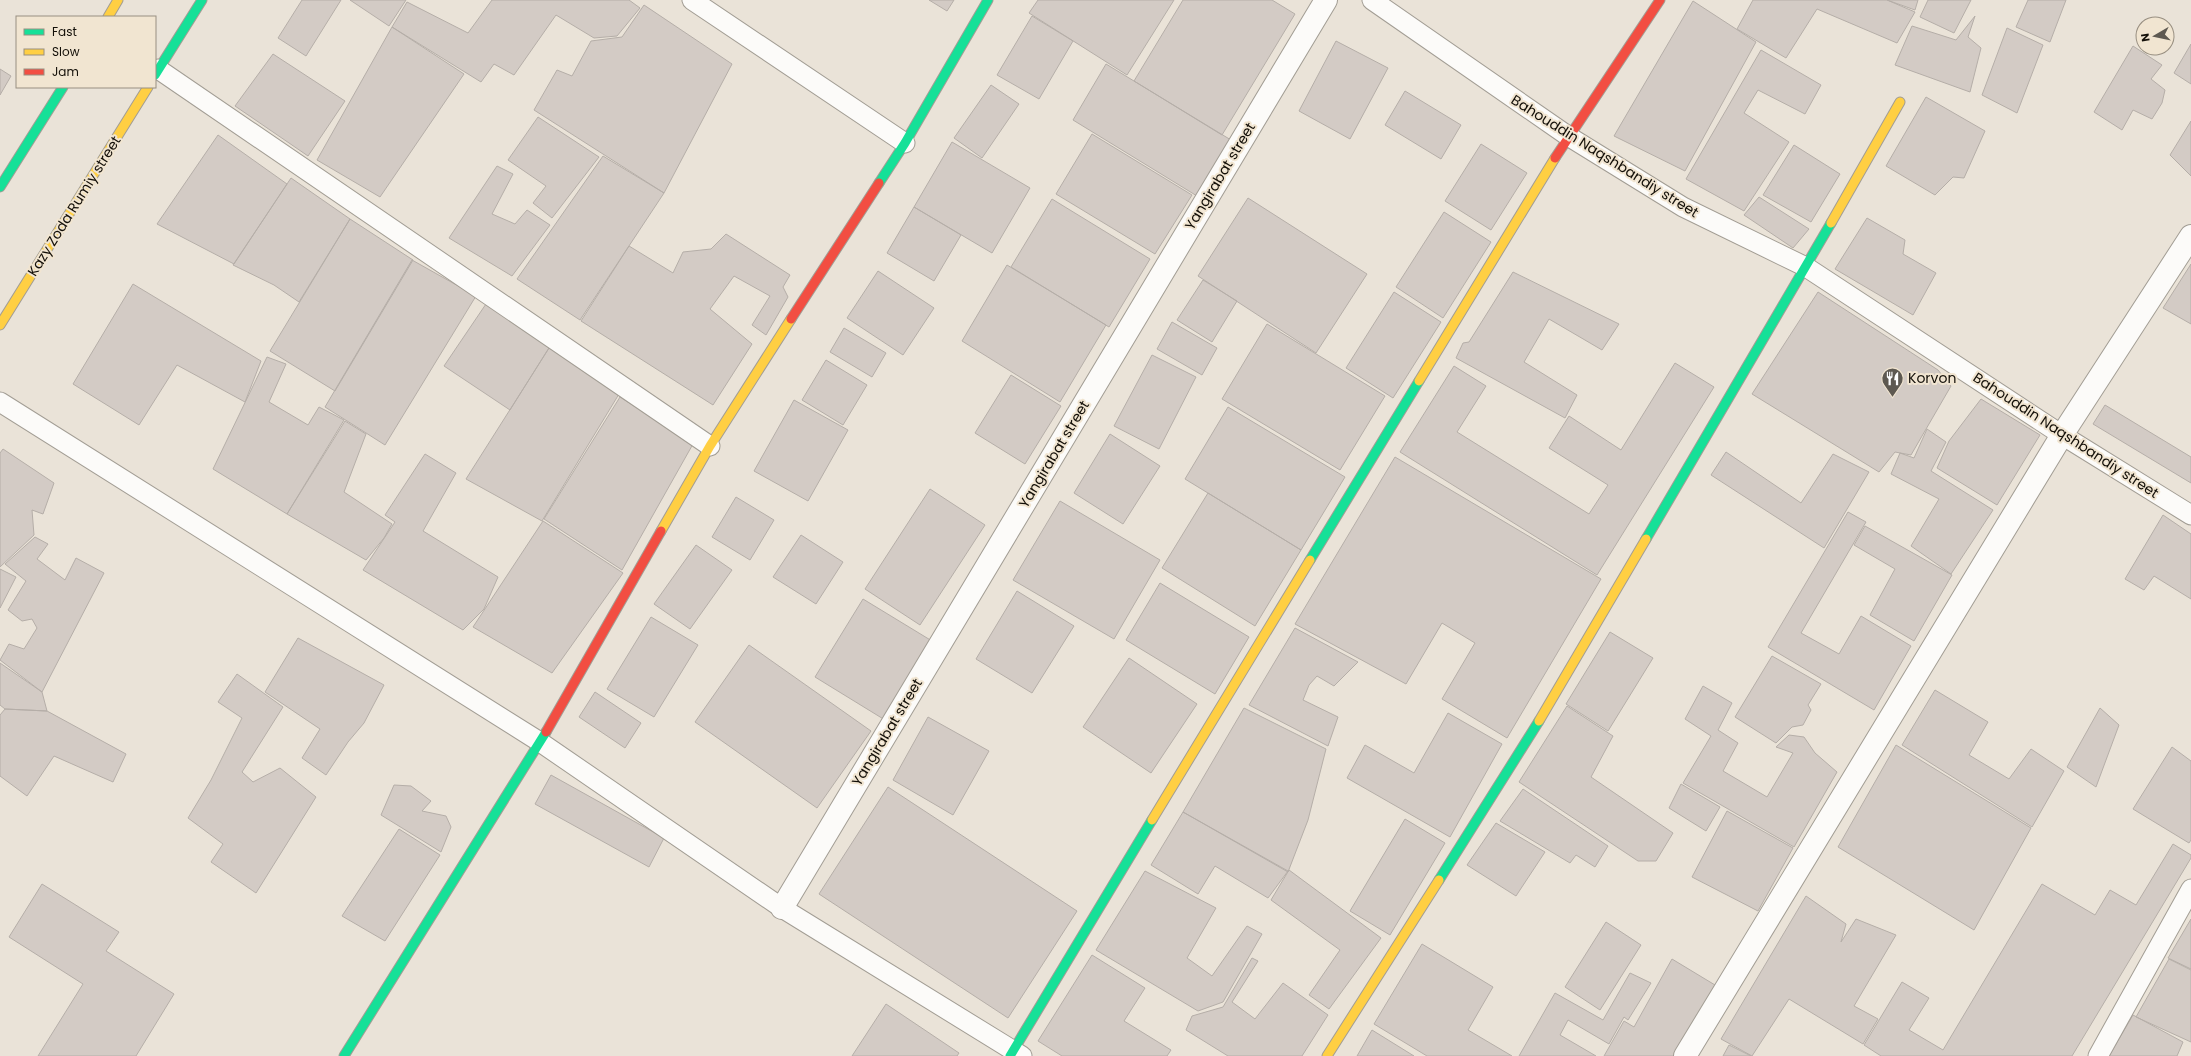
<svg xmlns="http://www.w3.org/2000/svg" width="2191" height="1056" font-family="Poppins,sans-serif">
<rect width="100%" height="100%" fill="#eae3d8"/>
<path fill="#d3cbc5" stroke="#b5aea8" d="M302 0H341L306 56 278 38Z
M350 0H406L389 26Z
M492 0H629L640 8 617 36 594 38 556 15 514 75 494 64 481 82 392 27 407 2 468 33Z
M929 0H954L947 11Z
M1038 0H1174L1127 75 1029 13Z
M1183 0H1272L1295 14 1222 135 1134 81Z
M1753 0H1887L1915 12 1897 43 1817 9 1786 58 1737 29Z
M1887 0H1918L1915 10Z
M1928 0H1971L1954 33 1920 17Z
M2028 0H2066L2050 42 2016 27Z
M1693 1 1756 42 1685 171 1614 136Z
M644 5 732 64 664 193 534 110 557 70 572 76 591 41 622 37Z
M1032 16 1073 41 1039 99 997 75Z
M1975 16 1968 37 1981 48 1970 92 1895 65 1912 26 1956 40Z
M392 27 464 74 380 197 317 160Z
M2007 28 2043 45 2017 113 1982 95Z
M1336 41 1388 68 1350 139 1299 111Z
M2191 44V84L2174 73Z
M2133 46 2162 65 2151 79 2165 90 2162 103 2152 119 2133 110 2122 130 2094 112Z
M1761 50 1821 85 1805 114 1758 90 1744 113 1789 142 1744 211 1686 179Z
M273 54 345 101 308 156 235 106Z
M1106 64 1231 140 1197 196 1073 120Z
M0 69 11 76 0 95Z
M991 85 1019 104 982 158 954 138Z
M1405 91 1461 125 1441 159 1385 125Z
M1926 97 1985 131 1964 178 1953 177 1935 195 1886 166Z
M538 117 599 157 552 218 533 203 546 186 508 160Z
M2191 121V176L2170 155Z
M1092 134 1192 195 1155 254 1056 194Z
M218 135 287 184 234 264 157 224Z
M952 142 1030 188 992 253 914 207Z
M1481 144 1527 173 1491 230 1445 201Z
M1794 145 1840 174 1811 222 1763 195Z
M603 156 664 193 580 320 517 279Z
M497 166 513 174 492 214 515 224 527 210 550 225 512 276 449 238Z
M291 178 350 219 299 302 274 285 233 265Z
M1759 197 1809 229 1793 248 1744 215Z
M1248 198 1367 274 1316 353 1198 276Z
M1052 199 1150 259 1109 327 1011 267Z
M914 207 961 235 934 281 887 253Z
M1444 212 1491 242 1443 318 1396 287Z
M1867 218 1905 240 1903 254 1936 273 1913 315 1835 269Z
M350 219 413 260 335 391 270 351Z
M726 234 790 275 783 287 788 297 766 335 752 325 770 296 734 276 710 309 752 344 713 405 581 321 629 246 673 273 683 252 711 249Z
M412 260 476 296 385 445 325 407Z
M2191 264V324L2163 308Z
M1007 265 1106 325 1060 402 962 341Z
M878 271 934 308 903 355 847 318Z
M1513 272 1619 324 1602 350 1549 319 1524 362 1577 395 1565 418 1456 358 1463 343 1469 342Z
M1203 280 1237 301 1212 342 1177 320Z
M133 284 261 361 245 402 177 365 139 425 73 384Z
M1394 292 1441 322 1393 398 1346 368Z
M1818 292 1938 370 1951 386 1911 455 1895 452 1879 472 1752 394Z
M488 301 552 343 510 410 444 366Z
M1172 322 1217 348 1202 375 1157 349Z
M1267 324 1385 396 1340 470 1222 399Z
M844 328 886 353 872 377 830 352Z
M551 345 619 394 542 521 466 479Z
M1152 355 1196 377 1159 449 1114 426Z
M267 357 286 364 269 402 308 425 319 407 344 420 287 514 213 469Z
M826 360 867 385 843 425 802 400Z
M1675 363 1714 387 1597 575 1400 452 1454 366 1486 386 1457 432 1589 514 1608 485 1549 448 1569 416 1621 450Z
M1011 375 1061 406 1025 464 975 433Z
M620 397 693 444 622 570 544 519Z
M1981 399 2040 435 1997 505 1937 468 1949 441Z
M794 400 848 430 808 501 754 471Z
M2105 405 2191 457V483L2093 424Z
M1228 407 1345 477 1301 550 1185 479Z
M345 421 366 434 344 492 392 524 384 538 366 560 287 514Z
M1927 429 1946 442 1931 471 1993 510 1951 574 1911 546 1939 499 1891 474 1900 453 1914 458Z
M1110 434 1160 466 1123 524 1074 493Z
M3 449 54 483 43 514 32 510 34 535 0 567V453Z
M1726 452 1801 503 1833 454 1869 472 1824 548 1711 475Z
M425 454 456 473 423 531 498 577 484 609 463 630 363 570 395 522 385 515Z
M1395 457 1601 579 1507 738 1442 699 1475 643 1442 623 1406 684 1295 624Z
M930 489 985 525 920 625 865 589Z
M1208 493 1301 550 1255 626 1162 568Z
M736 497 774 520 750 560 712 537Z
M1060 501 1160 560 1114 639 1013 580Z
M1848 512 1866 522 1801 633 1839 654 1861 616 1911 646 1874 710 1768 647Z
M2163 515 2191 534V599L2154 576 2144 590 2125 579Z
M543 521 623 573 552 673 473 627Z
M1865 526 1952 575 1914 641 1870 615 1895 569 1854 545Z
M801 535 843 562 816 604 773 577Z
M35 537 48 544 37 559 65 580 76 558 104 573 42 692 0 660 9 644 24 649 37 628 32 619 22 621 8 610 26 581 5 564Z
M696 545 732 570 690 629 654 604Z
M0 569 16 577 0 608Z
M1160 583 1249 637 1215 694 1126 640Z
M1017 591 1074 626 1032 693 976 659Z
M863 599 932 641 885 720 815 677Z
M651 617 698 645 654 717 607 689Z
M1295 628 1358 662 1334 686 1317 676 1309 685 1303 700 1338 717 1328 746 1249 705Z
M1610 632 1653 658 1608 731 1566 704Z
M298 638 384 685 364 723 348 742 326 775 302 758 320 729 265 692Z
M749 645 871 731 817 808 695 722Z
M1772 656 1821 684 1808 705 1811 710 1803 725 1792 727 1776 743 1735 717Z
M1129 658 1197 704 1151 773 1083 727Z
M0 663 42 692 47 711 5 709 0 705Z
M237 674 283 707 242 772 253 782 280 768 316 797 256 893 211 862 223 844 188 818 211 780 242 718 218 702Z
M1703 686 1732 703 1718 730 1738 743 1723 771 1767 797 1793 753 1776 747 1789 735 1804 737 1815 753 1837 772 1794 847 1683 783 1711 736 1685 719Z
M1935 690 1988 722 1969 755 2009 779 2031 749 2064 771 2032 827 1902 745Z
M595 692 641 723 625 748 579 717Z
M1567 706 1613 736 1591 777 1673 833 1656 861H1638L1519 782Z
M1244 708 1326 749 1308 820 1288 872 1183 812Z
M2100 708 2119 725 2096 787 2067 767Z
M5 709 47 711 126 754 113 782 54 756 27 796 0 776V715Z
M1448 713 1502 744 1450 837 1347 778 1365 745 1414 773Z
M928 717 989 751 953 815 893 780Z
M1896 745 2031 828 1974 930 1838 847Z
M2172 747 2191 761V840L2189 843 2133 809Z
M551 775 664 838 649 867 535 804Z
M1681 784 1720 807 1706 831 1669 808Z
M394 785 411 786 431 801 422 811 446 816 451 827 441 852 381 815Z
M888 787 1077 911 1008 1018 819 894Z
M1523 789 1608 846 1595 867 1576 855 1570 863 1500 821Z
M1727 811 1793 848 1758 911 1692 877Z
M1183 812 1288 871 1268 898 1215 866 1198 894 1151 865Z
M1405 819 1445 843 1390 935 1350 911Z
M1496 823 1545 852 1516 896 1467 865Z
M399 829 440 855 385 941 342 916Z
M2173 844 2191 855V858L2072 1056H1881L1864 1045 1902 982 1929 998 1909 1030 1943 1050 2042 884 2095 915 2110 890 2136 905Z
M1289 870 1381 938 1329 1009 1309 995 1340 950 1271 900Z
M1145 871 1216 908 1187 958 1212 976 1247 926 1262 934 1223 1002 1198 1011 1096 950Z
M42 884 119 932 106 951 174 994 136 1056H38L83 984 9 937Z
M1806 896 1846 924 1841 942 1856 919 1896 935 1854 1006 1878 1019 1863 1044 1789 999 1752 1056 1721 1039Z
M2191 919V969L2168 958Z
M1606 922 1641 945 1600 1010 1565 987Z
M1422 944 1493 987 1468 1030 1512 1056H1427L1374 1024Z
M1092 955 1145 988 1124 1021 1171 1050 1167 1056H1062L1038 1041Z
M1252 958 1258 961 1232 1002 1255 1019 1283 983 1328 1015 1302 1056H1228L1186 1030 1192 1016 1223 1007Z
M1672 959 1715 985 1674 1056H1604L1624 1021 1634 1027Z
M2169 959 2191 970V1042L2136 1017Z
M1630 973 1651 983 1628 1020 1624 1017 1609 1044 1568 1020 1560 1035 1596 1056H1519L1555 993 1603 1020Z
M886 1004 959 1053 957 1056H852Z
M2133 1015 2183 1042 2177 1056H2109Z
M1372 1030 1414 1056H1357Z
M1729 1045 1751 1056H1723Z"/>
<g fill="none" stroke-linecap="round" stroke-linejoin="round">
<defs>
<path id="lane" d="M692 0 905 143
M1372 0 1568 136 1683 207 1806 267 2062 435 2191 515
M158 69 710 446
M0 402 540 742 782 908 1022 1056
M2098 1056 2191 889"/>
<path id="street" d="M782 908 1326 0
M1685 1056 2062 435 2191 236"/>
<path id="fast" d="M155 75 202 0
M879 183 905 143 988 0
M0 187 63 87
M1646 539 1831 223
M1310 560 1419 381
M1439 880 1539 721
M344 1056 546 732
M1010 1056 1152 820"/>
<path id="slow" d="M108 17 118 0
M1831 223 1900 102
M0 325 148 87
M1419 381 1555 158
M661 531 710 446 791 319
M1539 721 1646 539
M1152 820 1310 560
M1327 1056 1439 880"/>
<path id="jam" d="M1555 158 1660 0
M791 319 879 183
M546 732 661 531"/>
</defs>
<use href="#lane" stroke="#a29d94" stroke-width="21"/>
<use href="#street" stroke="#a29d94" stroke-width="24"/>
<use href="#fast" stroke="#a29d94" stroke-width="11"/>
<use href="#slow" stroke="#a29d94" stroke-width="11"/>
<use href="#jam" stroke="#a29d94" stroke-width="11"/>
<use href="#lane" stroke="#fcfbf9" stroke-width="19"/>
<use href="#street" stroke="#fcfbf9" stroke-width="22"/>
<use href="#fast" stroke="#16e098" stroke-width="9"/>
<use href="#slow" stroke="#ffcf43" stroke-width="9"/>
<use href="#jam" stroke="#f24e42" stroke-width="9"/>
</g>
<defs>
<symbol id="restaurant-pin" viewBox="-11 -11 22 30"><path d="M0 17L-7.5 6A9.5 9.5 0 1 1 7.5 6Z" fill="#5e5951" stroke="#f1e5d1"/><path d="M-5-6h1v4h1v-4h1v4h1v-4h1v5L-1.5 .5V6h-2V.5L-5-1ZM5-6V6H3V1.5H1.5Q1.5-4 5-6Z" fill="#fff"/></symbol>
</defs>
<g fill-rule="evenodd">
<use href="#restaurant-pin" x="1880" y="366" width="25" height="34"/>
</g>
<g text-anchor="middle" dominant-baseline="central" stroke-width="4" stroke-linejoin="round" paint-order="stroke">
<g font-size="14" fill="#130f08" stroke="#f1e5d1">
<text transform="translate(1605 156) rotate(32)">Bahouddin Naqshbandiy street</text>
<text transform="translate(1220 176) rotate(-59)">Yangirabat street</text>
<text transform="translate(74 206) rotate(-58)">Kazy Zoda Rumiy street</text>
<text transform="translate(2066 435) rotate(33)">Bahouddin Naqshbandiy street</text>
<text transform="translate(1054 454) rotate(-59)">Yangirabat street</text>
<text transform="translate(887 732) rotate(-59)">Yangirabat street</text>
</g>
<g font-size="14" fill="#130f08" stroke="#f1e5d1" text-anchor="start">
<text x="1908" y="378">Korvon</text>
</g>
</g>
<rect x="16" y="16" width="140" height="72" fill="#f1e5d1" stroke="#988f81"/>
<rect x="24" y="29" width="20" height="6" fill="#16e098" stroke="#988f81"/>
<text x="52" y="36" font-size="12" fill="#130f08">Fast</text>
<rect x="24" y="49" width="20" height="6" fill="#ffcf43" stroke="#988f81"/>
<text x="52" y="56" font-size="12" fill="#130f08">Slow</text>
<rect x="24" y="69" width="20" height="6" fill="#f24e42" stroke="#988f81"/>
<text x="52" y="76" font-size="12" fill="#130f08">Jam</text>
<g transform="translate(2155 36) rotate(261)"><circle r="19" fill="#f1e5d1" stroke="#988f81"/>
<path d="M0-3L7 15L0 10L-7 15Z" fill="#5e5951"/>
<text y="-6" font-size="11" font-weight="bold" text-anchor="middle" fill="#130f08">N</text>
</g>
</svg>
